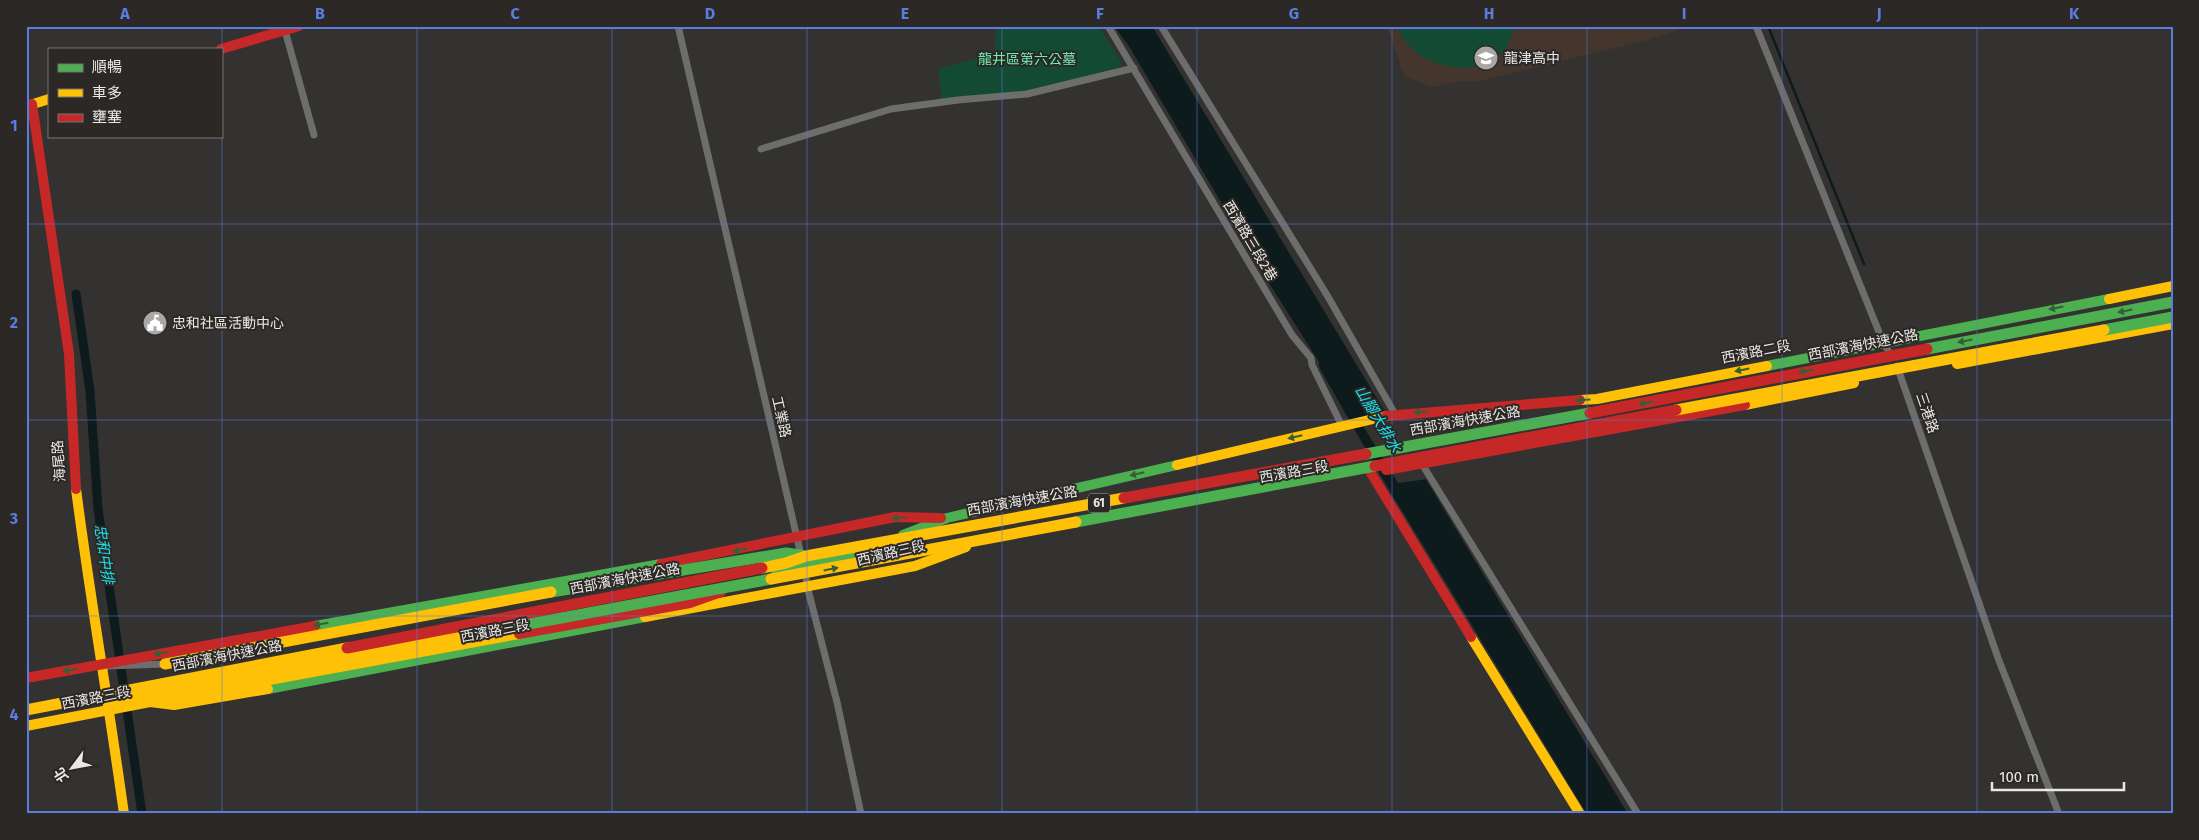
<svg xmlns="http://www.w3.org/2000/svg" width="2199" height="840" font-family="'Fira Sans','Noto Sans TC',sans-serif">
<rect width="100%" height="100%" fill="#343230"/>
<path fill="#44352d" d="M1387 26H1691L1647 40 1480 81H1462L1433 87 1404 76Z"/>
<path fill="#134a34" d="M997 26H1099L1123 65 1098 75 1004 99 942 102 938 69 994 54Z
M1397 26H1523L1513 31C1500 87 1413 74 1397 26Z"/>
<path fill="#0d1b1c" d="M1114 26H1152L1628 814H1587L1385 483 1319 367V362L1265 277 1130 48Z"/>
<path fill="#343230" d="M1390 416 1428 479 1398 483 1360 421Z"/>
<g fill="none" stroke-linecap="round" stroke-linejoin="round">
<path stroke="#0d1b1c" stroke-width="2.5" d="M1768 26 1864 264"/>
<path stroke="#0d1b1c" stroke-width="9" d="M76 294 90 391 98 509 142 814"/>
<path stroke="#6d6d6c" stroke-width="7" d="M678 26 801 555
M1108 26 1292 335 1311 358 1312 365 1342 426
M1161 26 1327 295 1395 414
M1756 26 1883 342 1892 357
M284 27 314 135
M761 149 891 109 958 100 1027 94 1134 68
M1897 366 1998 658 2059 814
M1422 464 1638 814
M805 571 807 586 837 702 861 814
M108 666 165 664"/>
<path stroke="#4caf50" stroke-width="10" d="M1767 366 2109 299
M903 535 947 518 1177 465
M776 571 854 553 902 550
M315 626 661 564
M268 689 645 617"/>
<path stroke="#ffc107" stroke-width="10" d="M27 106 49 99
M2109 299 2173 286
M1957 364 2173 324
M1580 400 1597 399 1767 366
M1745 405 1854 383
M1177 465 1386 416
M76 489C90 598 109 705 124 814
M645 617 915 566 966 547
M1471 637 1580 814
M150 702 519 634
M26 726 150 702 174 705 268 689"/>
<path stroke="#c62828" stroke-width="10" d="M221 49 299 26
M32 104 69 354 76 489
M1386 416 1580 400
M1386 470 1745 405
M1371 473 1471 637
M661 564 895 517 941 518
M519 634 690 603 721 592
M26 678 315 626"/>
<path stroke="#4caf50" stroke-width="11" d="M2104 330 2173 317
M1927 349 2173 302
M1366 454 1590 413
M1076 522 1375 466
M551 592 786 553 801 555
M464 636 771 579"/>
<path stroke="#ffc107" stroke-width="11" d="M1676 410 2104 330
M762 568 786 563 806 556 1124 498
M771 579 1076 522
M165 664 551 592
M112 702 464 636
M26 710 347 648"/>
<path stroke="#c62828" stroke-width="11" d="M1590 413 1927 349
M1375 466 1676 410
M1124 498 1366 454
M347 648 762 568"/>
</g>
<defs><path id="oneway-solid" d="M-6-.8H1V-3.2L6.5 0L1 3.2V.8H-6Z" transform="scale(1.25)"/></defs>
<g fill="#385e36">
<use href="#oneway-solid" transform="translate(2056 308) rotate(169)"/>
<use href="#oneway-solid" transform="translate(2125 311) rotate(169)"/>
<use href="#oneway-solid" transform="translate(1965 341) rotate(169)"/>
<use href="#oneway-solid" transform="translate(1742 370) rotate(169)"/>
<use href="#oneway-solid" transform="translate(1806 371) rotate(169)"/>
<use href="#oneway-solid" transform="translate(1583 400) rotate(176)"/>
<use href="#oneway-solid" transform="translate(1646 403) rotate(169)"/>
<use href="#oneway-solid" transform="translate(1421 412) rotate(176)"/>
<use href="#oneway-solid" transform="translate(1295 437) rotate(167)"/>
<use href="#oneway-solid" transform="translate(1137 474) rotate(167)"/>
<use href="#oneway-solid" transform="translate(899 518) rotate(177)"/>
<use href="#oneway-solid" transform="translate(740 550) rotate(169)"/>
<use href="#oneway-solid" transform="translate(831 569) rotate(-11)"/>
<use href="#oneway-solid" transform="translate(321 624) rotate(170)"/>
<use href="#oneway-solid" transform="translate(161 653) rotate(170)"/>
<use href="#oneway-solid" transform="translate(70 670) rotate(169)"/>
</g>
<path fill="none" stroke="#5a7cdc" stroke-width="1" stroke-opacity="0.55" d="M222 26V814M417 26V814M612 26V814M807 26V814M1002 26V814M1197 26V814M1392 26V814M1587 26V814M1782 26V814M1977 26V814M26 224H2173M26 420H2173M26 616H2173"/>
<defs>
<symbol id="school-disc" viewBox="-11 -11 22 22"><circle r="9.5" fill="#aaa8a6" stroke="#2b2825"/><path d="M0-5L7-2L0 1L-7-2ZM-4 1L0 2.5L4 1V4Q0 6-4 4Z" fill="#fff"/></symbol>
<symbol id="civic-disc" viewBox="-11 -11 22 22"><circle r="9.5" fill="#aaa8a6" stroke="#2b2825"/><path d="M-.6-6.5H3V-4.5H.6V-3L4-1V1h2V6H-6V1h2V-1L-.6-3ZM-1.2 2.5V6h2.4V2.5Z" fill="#fff"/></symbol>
</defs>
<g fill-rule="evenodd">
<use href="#school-disc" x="1472" y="44" width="28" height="28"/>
<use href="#civic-disc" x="141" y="309" width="28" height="28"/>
</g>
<g text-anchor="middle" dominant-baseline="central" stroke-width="4" stroke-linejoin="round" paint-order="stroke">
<rect fill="#2b2825" stroke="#b1aeac" stroke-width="1" x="1088" y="493.5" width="22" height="19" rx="4"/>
<g font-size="12" font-weight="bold" fill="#eae8e6">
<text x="1099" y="503">61</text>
</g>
<g font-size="14" fill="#eae8e6" stroke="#2b2825" text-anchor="start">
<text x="1504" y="58">龍津高中</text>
<text x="172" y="323">忠和社區活動中心</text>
</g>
<g font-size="14" fill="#70edb3" stroke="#2b2825">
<text x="1027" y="59">龍井區第六公墓</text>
</g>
<g font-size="14" fill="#eae8e6" stroke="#2b2825">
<text transform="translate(1250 241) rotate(59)">西濱路三段2巷</text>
<text transform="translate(1863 345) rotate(-11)">西部濱海快速公路</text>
<text transform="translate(1756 352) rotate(-11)">西濱路二段</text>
<text transform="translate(1927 413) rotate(71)">三港路</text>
<text transform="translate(781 417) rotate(77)">工業路</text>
<text transform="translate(1465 421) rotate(-10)">西部濱海快速公路</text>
<text transform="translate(59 461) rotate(-94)">海尾路</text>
<text transform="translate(1294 472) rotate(-10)">西濱路三段</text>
<text transform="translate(1022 501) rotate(-10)">西部濱海快速公路</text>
<text transform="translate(891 553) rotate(-13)">西濱路三段</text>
<text transform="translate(625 579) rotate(-11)">西部濱海快速公路</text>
<text transform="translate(495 631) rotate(-11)">西濱路三段</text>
<text transform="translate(227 656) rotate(-11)">西部濱海快速公路</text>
<text transform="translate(96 698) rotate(-11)">西濱路三段</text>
</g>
<g font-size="15" font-style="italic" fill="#18e3ef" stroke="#2b2825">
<text transform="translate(1378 419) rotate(59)">山腳大排水</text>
<text transform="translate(104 554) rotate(82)">忠和中排</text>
</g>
</g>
<rect width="2199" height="840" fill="none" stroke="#2b2825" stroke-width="55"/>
<rect x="48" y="48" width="175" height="90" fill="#2b2825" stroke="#777572"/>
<rect x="58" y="64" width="25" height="8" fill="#4caf50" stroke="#777572"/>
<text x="92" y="72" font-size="15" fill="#eae8e6">順暢</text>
<rect x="58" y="89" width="25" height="8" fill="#ffc107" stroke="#777572"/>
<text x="92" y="98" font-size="15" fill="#eae8e6">車多</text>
<rect x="58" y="114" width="25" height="8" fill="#c62828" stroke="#777572"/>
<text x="92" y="122" font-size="15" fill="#eae8e6">壅塞</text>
<g transform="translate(72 768) rotate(238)" stroke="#2b2825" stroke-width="4" paint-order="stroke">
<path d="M0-4L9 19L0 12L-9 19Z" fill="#eae8e6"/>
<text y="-8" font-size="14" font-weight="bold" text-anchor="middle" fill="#eae8e6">北</text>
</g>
<path d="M1992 782v8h132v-8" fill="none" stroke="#eae8e6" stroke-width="2.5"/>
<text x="1999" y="782" font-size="15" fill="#eae8e6" stroke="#2b2825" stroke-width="4" paint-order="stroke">100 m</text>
<rect x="28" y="28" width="2144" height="784" fill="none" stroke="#5a7cdc" stroke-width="2"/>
<g font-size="16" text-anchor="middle" font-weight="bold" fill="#5a7cdc">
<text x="125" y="19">A</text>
<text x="320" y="19">B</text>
<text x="515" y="19">C</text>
<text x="710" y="19">D</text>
<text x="905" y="19">E</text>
<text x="1100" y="19">F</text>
<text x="1294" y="19">G</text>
<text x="1489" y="19">H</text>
<text x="1684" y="19">I</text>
<text x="1879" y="19">J</text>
<text x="2074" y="19">K</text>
<text x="14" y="131">1</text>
<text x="14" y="328">2</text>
<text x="14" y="524">3</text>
<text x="14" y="720">4</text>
</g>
</svg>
